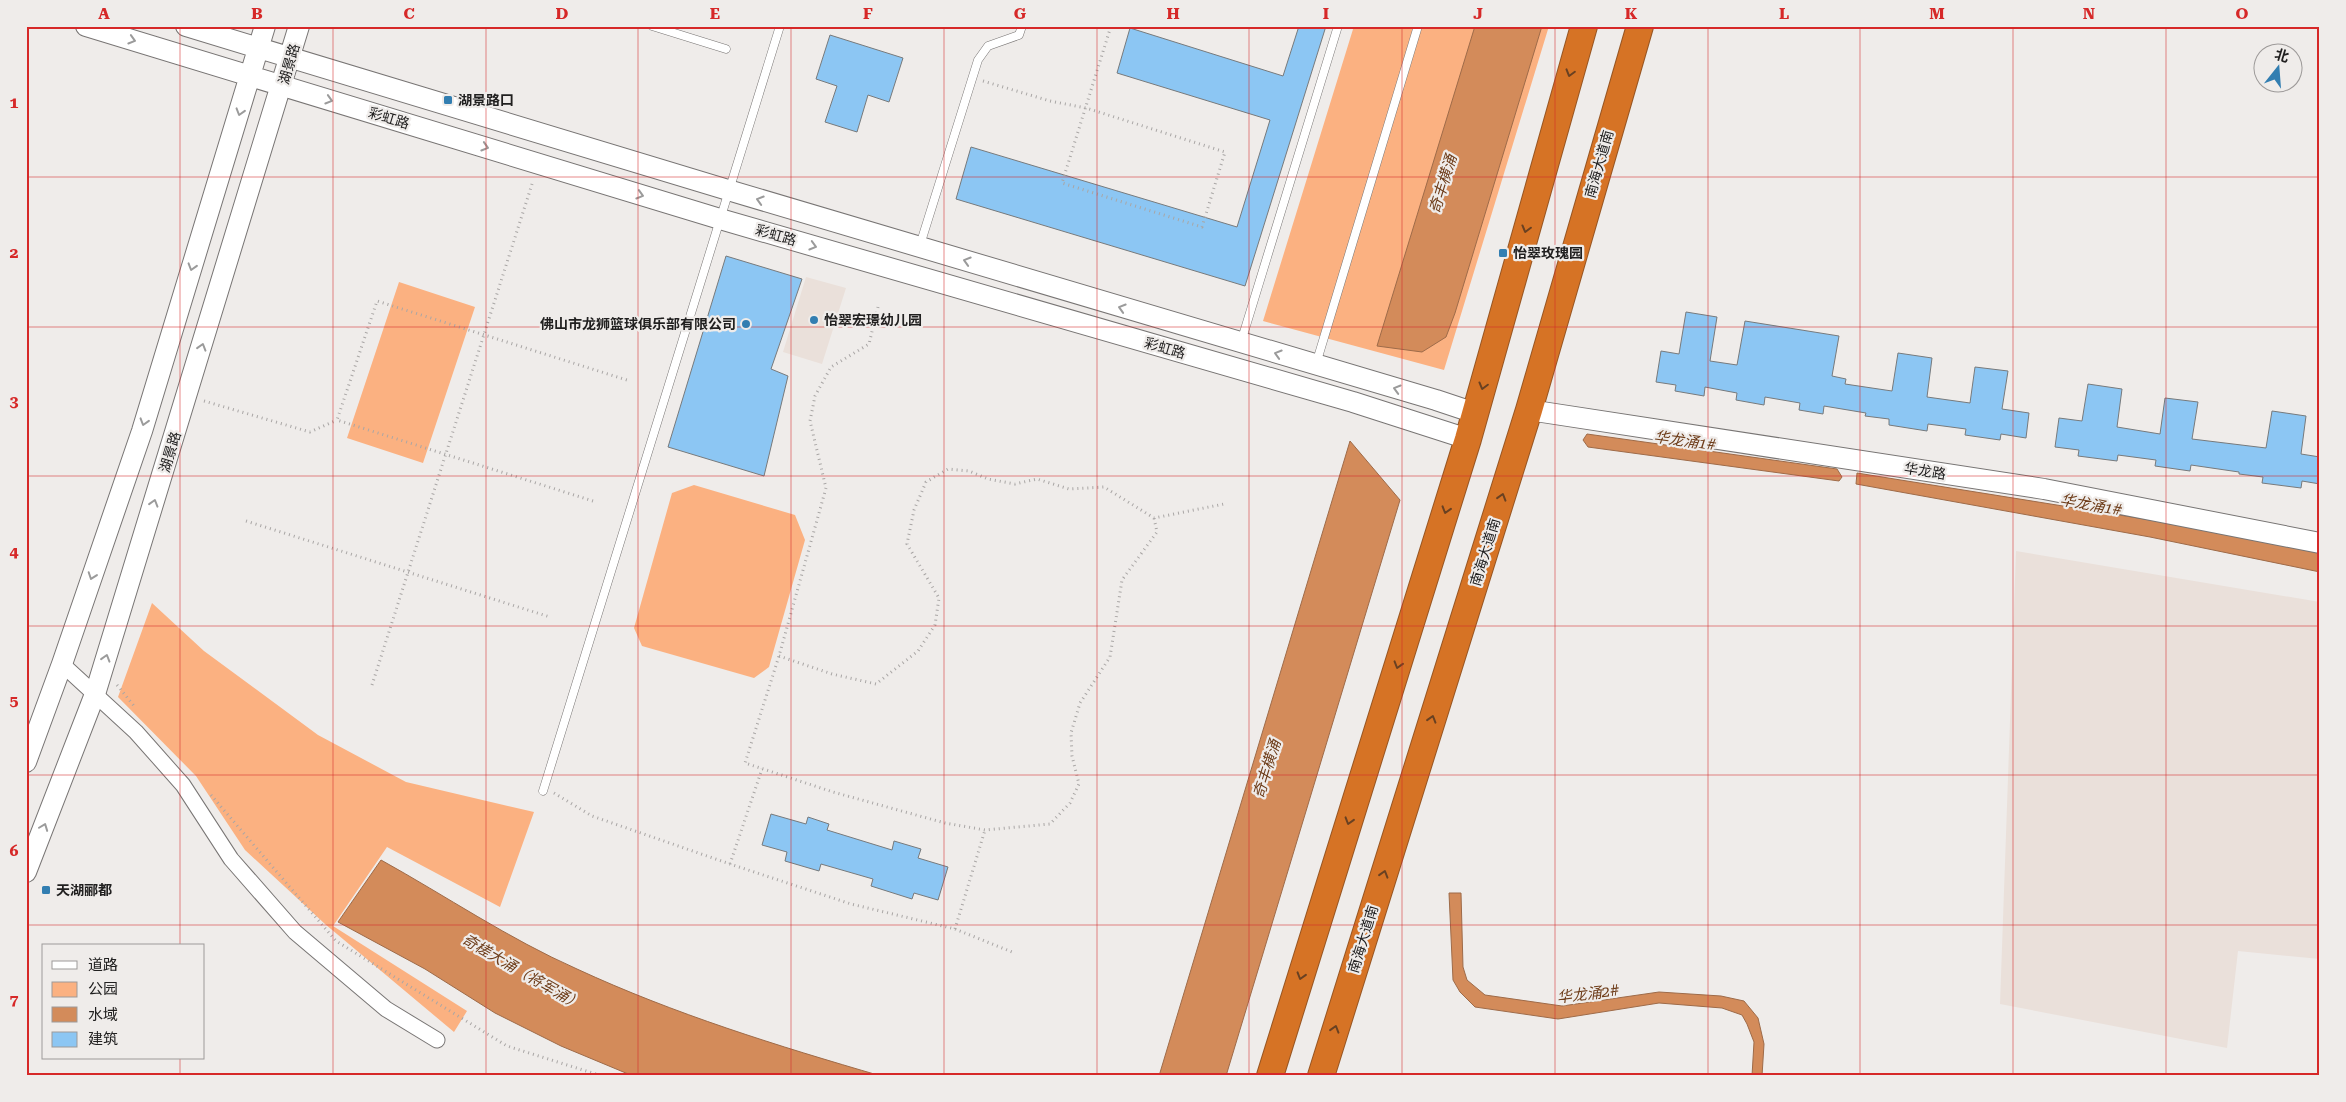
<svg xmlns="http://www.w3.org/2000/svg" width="2346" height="1102" font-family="'Roboto Serif','Noto Sans SC',serif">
<rect width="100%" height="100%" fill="#efecea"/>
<path fill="#eae0da" d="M806 277 846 288 822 364 783 352Z
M2016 551 2320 602V959L2238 951 2227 1048 2000 1004Z"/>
<path fill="#fbb181" d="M1354 26H1549L1444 370 1263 321Z
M399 282 475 307 423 463 347 438Z
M694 485 795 515 805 540 769 667 754 678 642 646 634 628 672 493Z
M152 603 204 651 318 735 406 782 534 812 500 907 387 847 333 926 467 1011 454 1032 325 924 245 850 196 776 118 697Z"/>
<path fill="#d38b5a" stroke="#9e6b49" d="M1475 26H1542L1455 313 1446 337 1422 352 1377 346Z
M1587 434 1837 469 1842 477 1839 481 1588 447 1583 440Z
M1350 441 1400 500 1226 1076H1159Z
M1857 473 2169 523 2320 553V572L2150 537 1856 484Z
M381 860C446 896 509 939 577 969 674 1014 778 1046 881 1076H633L561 1046 495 1013 425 969 338 922Z
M1449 893H1461L1463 967 1467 980 1485 995 1562 1006 1659 992 1721 996 1744 1001 1758 1018 1764 1044 1762 1076H1752L1754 1042 1747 1024 1742 1015 1722 1008 1659 1003 1558 1019 1475 1007 1460 992 1453 980Z"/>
<path fill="#8cc6f3" stroke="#777a7c" d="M1299 26H1326L1245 286 956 199 971 147 1237 227 1270 120 1117 73 1130 28 1283 76Z
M830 35 903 58 889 102 868 95 857 132 825 122 837 86 816 79Z
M726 256 802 279 771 369 788 376 764 476 668 447Z
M1686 312 1717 317 1710 361 1737 365 1745 321 1839 336 1832 376 1846 379 1845 384 1892 391 1898 353 1932 358 1927 397 1970 403 1975 367 2008 371 2002 409 2029 413 2026 438 2001 434 2000 440 1965 435 1966 429 1928 424 1927 431 1889 425V419L1865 416 1866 413 1824 406 1823 414 1799 410 1800 403 1765 397 1764 405 1736 400 1737 393 1705 387 1704 396 1675 391 1676 385 1656 382 1661 351 1679 354Z
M2088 384 2122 389 2117 427 2160 434 2165 398 2198 402 2192 439 2266 448 2272 411 2306 416 2301 454 2320 457V484L2302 481 2301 488 2262 483 2263 477 2239 474V472L2191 465 2190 471 2155 466 2156 460 2118 455 2117 461 2078 456 2079 450 2055 447 2059 418 2082 421Z
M771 814 806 824 808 817 829 824 827 830 892 850 894 841 921 849 918 858 948 867 938 900 914 893 912 899 871 886 873 879 821 864 819 871 785 861 787 852 762 845Z"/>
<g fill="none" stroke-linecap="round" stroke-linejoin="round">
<defs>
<path id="lane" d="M652 26 726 49
M920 245 978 60 988 46 1019 35 1022 26
M1241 342 1338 26
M1316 364 1418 26
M543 791 780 26"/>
<path id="street" d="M62 664 136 732 183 785 231 859 295 932 386 1009 437 1040"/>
<path id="secondary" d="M86 26 720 219 1353 402 1468 439
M186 26 728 190 1436 400 1475 413
M1529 410 2044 489 2320 543
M26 762 62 664 142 431 265 26
M26 872 95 694 299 26"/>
<path id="highway" d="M1270 1076 1468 439 1584 26
M1321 1076 1529 410 1640 26"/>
</defs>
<use href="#lane" stroke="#787574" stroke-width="9"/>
<use href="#street" stroke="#787574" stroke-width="17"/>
<use href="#secondary" stroke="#787574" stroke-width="22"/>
<use href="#highway" stroke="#975623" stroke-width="28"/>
<path stroke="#a9a6a5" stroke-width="3" stroke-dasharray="1 4" stroke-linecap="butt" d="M983 81 1050 101 1086 108 1225 152 1202 227 1062 183 1111 26
M878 307 869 344 831 367 815 396 810 421 826 488 779 656 745 763 833 792 945 823 985 830 1050 824 1070 803 1079 784 1072 756 1071 733 1080 703 1110 657 1122 580 1157 532 1154 518
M204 401 310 432 337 420
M593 501 337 420 377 301 630 381
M246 521 550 617
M779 656 832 674 876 684 918 651 935 625 939 598 907 544 914 510 926 482 948 469 969 471 988 479 1015 484 1037 479 1069 489 1104 487 1154 518 1224 504
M117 685 135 707
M372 685 533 181
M554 793 592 816 730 864 851 904 955 929 1012 952
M211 795 336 941 507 1046 602 1076
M730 864 762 769
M955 929 985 830"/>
<use href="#lane" stroke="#fff" stroke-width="8"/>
<use href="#street" stroke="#fff" stroke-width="15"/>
<use href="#secondary" stroke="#fff" stroke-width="20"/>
<use href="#highway" stroke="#d67325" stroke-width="26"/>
</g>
<defs><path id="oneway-chevron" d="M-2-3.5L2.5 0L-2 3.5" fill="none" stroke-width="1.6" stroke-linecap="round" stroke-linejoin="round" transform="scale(1.25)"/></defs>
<g stroke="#9b9b9b">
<use href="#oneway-chevron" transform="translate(132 40) rotate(17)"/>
<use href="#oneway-chevron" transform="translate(329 100) rotate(17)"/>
<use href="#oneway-chevron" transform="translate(240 112) rotate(107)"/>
<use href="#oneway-chevron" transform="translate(485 147) rotate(17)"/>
<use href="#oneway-chevron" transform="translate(640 195) rotate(17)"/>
<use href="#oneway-chevron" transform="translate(760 200) rotate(-163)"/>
<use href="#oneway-chevron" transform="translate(813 246) rotate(16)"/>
<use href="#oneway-chevron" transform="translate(967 261) rotate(-163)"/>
<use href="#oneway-chevron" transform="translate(192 267) rotate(107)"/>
<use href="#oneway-chevron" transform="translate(1122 308) rotate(-163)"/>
<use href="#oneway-chevron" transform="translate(202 347) rotate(-73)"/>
<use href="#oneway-chevron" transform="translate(1278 354) rotate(-163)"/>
<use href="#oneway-chevron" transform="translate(1397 389) rotate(-164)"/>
<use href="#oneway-chevron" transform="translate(144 422) rotate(107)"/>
<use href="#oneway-chevron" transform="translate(154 503) rotate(-73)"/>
<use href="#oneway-chevron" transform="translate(92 576) rotate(109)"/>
<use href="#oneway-chevron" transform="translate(106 658) rotate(-73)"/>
<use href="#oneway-chevron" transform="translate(44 827) rotate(-69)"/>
</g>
<g stroke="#694122">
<use href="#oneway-chevron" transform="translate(1570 73) rotate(106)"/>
<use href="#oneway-chevron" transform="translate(1526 229) rotate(105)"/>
<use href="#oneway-chevron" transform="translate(1483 386) rotate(105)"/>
<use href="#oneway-chevron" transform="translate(1502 497) rotate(-73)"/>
<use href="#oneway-chevron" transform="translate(1446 510) rotate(107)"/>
<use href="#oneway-chevron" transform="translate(1398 665) rotate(107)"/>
<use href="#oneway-chevron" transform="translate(1432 719) rotate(-73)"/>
<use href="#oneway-chevron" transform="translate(1349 821) rotate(107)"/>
<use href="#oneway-chevron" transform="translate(1384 874) rotate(-73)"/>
<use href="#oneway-chevron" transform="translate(1301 976) rotate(107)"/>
<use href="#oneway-chevron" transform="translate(1335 1029) rotate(-73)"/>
</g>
<path fill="none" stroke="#d62828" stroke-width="1" stroke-opacity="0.55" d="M180 26V946M333 26V1076M486 26V1076M638 26V1076M791 26V1076M944 26V1076M1097 26V1076M1249 26V1076M1402 26V1076M1555 26V1076M1708 26V1076M1860 26V1076M2013 26V1076M2166 26V1076M26 177H2320M26 327H2320M26 476H2320M26 626H2320M26 775H2320M26 925H2320M180 1058V1076"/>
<g fill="#327eb1" stroke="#efecea" stroke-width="2">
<rect x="443" y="95" width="10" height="10" rx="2.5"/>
<rect x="1498" y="248" width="10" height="10" rx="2.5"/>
<circle cx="814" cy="320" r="5"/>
<circle cx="746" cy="324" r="5"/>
<rect x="41" y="885" width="10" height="10" rx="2.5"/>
</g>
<g text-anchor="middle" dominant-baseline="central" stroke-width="4.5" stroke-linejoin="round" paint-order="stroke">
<g font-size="14" fill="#212020" stroke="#efecea">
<text transform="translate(289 64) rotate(-74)">湖景路</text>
<text transform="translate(389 118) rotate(17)">彩虹路</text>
<text transform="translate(1599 164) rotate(-74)">南海大道南</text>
<text transform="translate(776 235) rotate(16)">彩虹路</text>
<text transform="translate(1165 348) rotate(16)">彩虹路</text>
<text transform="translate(170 452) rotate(-73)">湖景路</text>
<text transform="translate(1925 471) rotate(9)">华龙路</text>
<text transform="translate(1485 552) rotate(-73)">南海大道南</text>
<text transform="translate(1363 939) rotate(-73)">南海大道南</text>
</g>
<g font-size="14" font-weight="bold" fill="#212020" stroke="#efecea" text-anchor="start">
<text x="458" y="100">湖景路口</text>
<text x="1513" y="253">怡翠玫瑰园</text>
<text x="824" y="320">怡翠宏璟幼儿园</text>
<text x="736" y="324" text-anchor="end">佛山市龙狮篮球俱乐部有限公司</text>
<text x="56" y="890">天湖郦都</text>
</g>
<g font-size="15" font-style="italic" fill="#6e3d1a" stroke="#efecea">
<text transform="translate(1443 184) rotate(-73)">奇丰横涌</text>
<text transform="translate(1685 441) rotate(8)">华龙涌1#</text>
<text transform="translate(2091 505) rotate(10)">华龙涌1#</text>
<text transform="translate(1267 769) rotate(-73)">奇丰横涌</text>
<text transform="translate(522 972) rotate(30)">奇槎大涌（将军涌）</text>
<text transform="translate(1588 994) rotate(-7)">华龙涌2#</text>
</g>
</g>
<rect width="2346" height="1102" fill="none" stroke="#efecea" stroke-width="55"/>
<rect x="42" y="944" width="162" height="115" fill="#efecea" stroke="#9d9a99"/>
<rect x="52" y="961" width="25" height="8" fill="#ffffff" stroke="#9d9a99"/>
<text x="88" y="970" font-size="15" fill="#212020">道路</text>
<rect x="52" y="982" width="25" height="15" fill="#fbb181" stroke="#9d9a99"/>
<text x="88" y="994" font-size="15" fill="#212020">公园</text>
<rect x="52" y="1007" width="25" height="15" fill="#d38b5a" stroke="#9d9a99"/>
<text x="88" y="1020" font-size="15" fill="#212020">水域</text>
<rect x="52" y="1032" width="25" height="15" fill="#8cc6f3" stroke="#9d9a99"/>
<text x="88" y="1044" font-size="15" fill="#212020">建筑</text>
<g transform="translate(2278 68) rotate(17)"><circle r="24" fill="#efecea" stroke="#9d9a99"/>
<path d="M0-4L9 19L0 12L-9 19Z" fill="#327eb1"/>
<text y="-8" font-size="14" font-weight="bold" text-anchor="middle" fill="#212020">北</text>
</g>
<rect x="28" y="28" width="2290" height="1046" fill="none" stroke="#d62828" stroke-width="2"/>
<g font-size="16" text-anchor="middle" font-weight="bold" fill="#d62828">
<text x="104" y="19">A</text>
<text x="257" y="19">B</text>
<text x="409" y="19">C</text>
<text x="562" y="19">D</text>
<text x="715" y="19">E</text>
<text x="868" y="19">F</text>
<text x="1020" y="19">G</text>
<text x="1173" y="19">H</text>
<text x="1326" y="19">I</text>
<text x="1478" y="19">J</text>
<text x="1631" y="19">K</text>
<text x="1784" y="19">L</text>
<text x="1937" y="19">M</text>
<text x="2089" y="19">N</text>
<text x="2242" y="19">O</text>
<text x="14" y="108">1</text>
<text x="14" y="258">2</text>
<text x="14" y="407">3</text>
<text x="14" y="557">4</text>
<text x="14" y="706">5</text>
<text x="14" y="856">6</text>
<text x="14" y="1005">7</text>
</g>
</svg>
